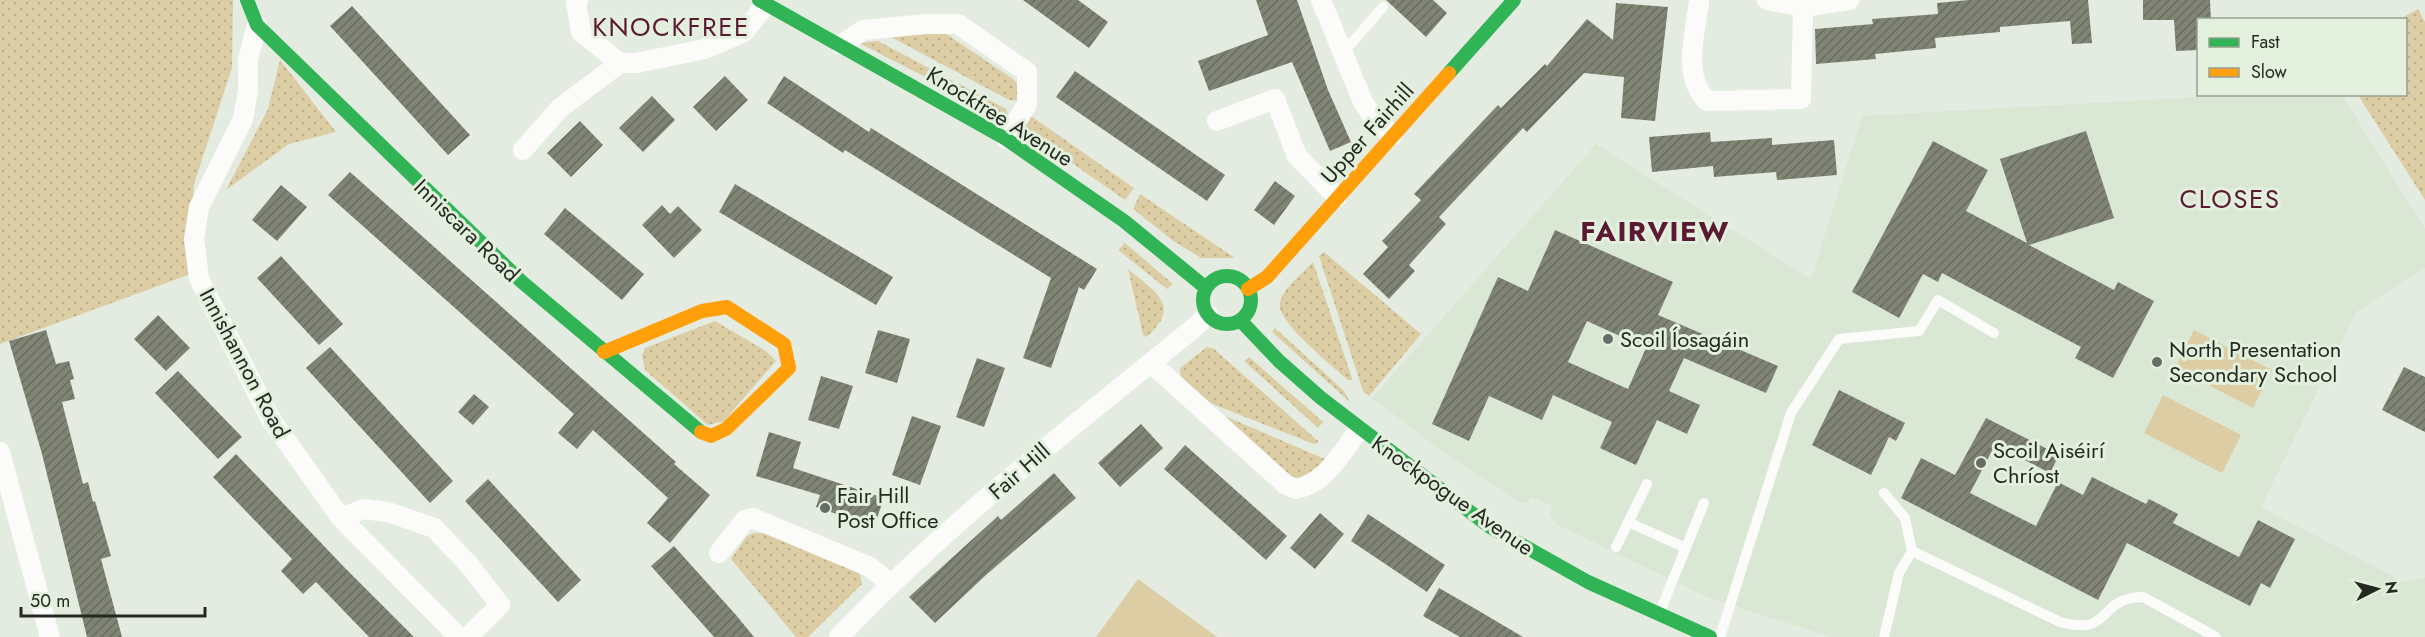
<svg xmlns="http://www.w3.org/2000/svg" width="2425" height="637" font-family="Jost,sans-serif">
<defs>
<pattern id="grass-dots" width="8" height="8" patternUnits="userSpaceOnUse" patternTransform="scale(1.5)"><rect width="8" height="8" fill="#dccda4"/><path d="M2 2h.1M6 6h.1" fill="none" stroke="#bdb08d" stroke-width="1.8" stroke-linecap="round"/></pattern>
<pattern id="building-hatch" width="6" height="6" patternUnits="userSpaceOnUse" patternTransform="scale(1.5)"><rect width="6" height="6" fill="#808475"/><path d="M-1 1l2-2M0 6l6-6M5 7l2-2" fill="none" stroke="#696c60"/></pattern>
</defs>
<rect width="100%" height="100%" fill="#e4ece1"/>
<path fill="#dae7d4" d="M2234 95H2342L2425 229V268L2356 312 2261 507 2404 582 2425 577V637H1830L1707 597 1556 524 1550 515 1552 506 1531 497 1527 502 1520 503 1447 455 1372 398 1596 144 1811 279 1862 116Z"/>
<path fill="url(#grass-dots)" d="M0 0H233L232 68 194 184 188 275 0 344Z
M2418 9 2425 22V200L2358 95 2406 94V20L2400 19Z
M929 29 942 31 1013 79 1019 86 1020 101 1009 100 891 37Z
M878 41 1006 109 1008 114 1000 115 859 43Z
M280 60 336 132 289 144 226 190 268 109Z
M1031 116 1134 188 1125 200 1023 129Z
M1140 194 1235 258H1201L1172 240 1133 209Z
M1125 243 1173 284 1167 289 1118 250Z
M1324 252 1421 334 1369 396 1363 391 1319 256Z
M1313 262 1351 375 1352 380H1348C1334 367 1274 320 1280 302 1284 287 1303 273 1313 262Z
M1128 269C1155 292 1183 306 1146 337L1143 335Z
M715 321 766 351 776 361 724 421 708 425 645 370 642 356 645 348Z
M1275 328 1344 391 1350 402 1272 332Z
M1207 347 1214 349 1319 442 1314 444 1200 399 1181 380 1180 368Z
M1249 357 1323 422 1318 428 1244 361Z
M1208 409 1325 459 1309 476 1296 481Z
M754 533H763L851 567 859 572 862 584 808 637H796L731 559 747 536Z"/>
<path fill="#dccda4" d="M2194 330 2272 370 2253 408 2175 368Z
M2163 395 2241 435 2222 473 2144 433Z
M1138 579 1217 637H1096Z"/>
<path fill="url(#building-hatch)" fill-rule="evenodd" d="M1023 0H1078L1108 22 1089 48Z
M1256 0H1297L1328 90 1351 142 1330 151 1292 62 1209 91 1198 61 1268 35Z
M1386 0H1433L1447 13 1426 37Z
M1969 0H2088L2092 43 2072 44 2070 21 2000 27V32L1935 38 1936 48 1875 54 1876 59 1816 64 1815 29 1873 24 1872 19 1938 14 1937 3Z
M2143 0H2210L2211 20H2199L2198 50 2176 51 2174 20H2143Z
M1616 3 1668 7 1655 121 1621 118 1624 77 1584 73 1527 132 1523 128 1439 217 1446 224 1409 265 1415 271 1389 299 1363 274 1388 247 1382 241 1421 200 1414 194 1498 105 1501 108 1545 64 1547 66 1587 19 1613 40Z
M352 6 470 135 448 155 330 26Z
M1075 71 1225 175 1207 201 1056 97Z
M725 76 748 100 716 131 693 107Z
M784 76 869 132 871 128 1097 269 1084 290 1079 287 1051 368 1023 358 1051 278 845 150 843 153 767 103Z
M652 96 675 120 643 152 619 128Z
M580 121 603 145 571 177 547 153Z
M2086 131 2114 218 2029 245 2114 290 2118 282 2154 301 2113 378 2075 358 2081 347 1942 273 1938 282 1923 274 1899 318 1852 292 1933 141 1988 170 1966 211 2027 243 2000 159Z
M1710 132 1711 142 1772 138V145L1834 140 1837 175 1777 180 1776 172 1714 177 1713 166 1652 172 1649 137Z
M350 172 676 462 674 464 710 495 670 543 647 523 668 498 593 430 577 449 558 433 574 414 328 195Z
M1275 181 1295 196 1274 225 1254 210Z
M735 184 893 277 876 305 719 212Z
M281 185 307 207 277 241 252 220Z
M662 205 670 214 678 206 702 230 674 258 642 225Z
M565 208 644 274 622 300 544 234Z
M1555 230 1673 282 1658 315 1778 366 1766 393 1684 358 1669 391 1700 405 1687 434 1657 420 1636 465 1600 448 1612 422 1553 395 1542 420 1489 396 1469 441 1432 424 1498 277 1528 291ZM1587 321 1646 348 1628 389 1568 362Z
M281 256 343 324 319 345 257 278Z
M158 315 190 348 166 371 134 339Z
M46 330 56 364 69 361 74 379 70 380 75 399 62 402 83 484 88 482 93 502 95 501 111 556 101 559 122 637H87L42 454 9 341Z
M878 330 910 339 897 383 865 373Z
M330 347 453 481 430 503 306 368Z
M977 358 1005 368 984 427 956 417Z
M2404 367 2425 377V432L2382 410Z
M178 371 242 437 218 459 155 393Z
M821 376 853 386 839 429 808 420Z
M1839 390 1905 423 1896 441 1889 437 1871 475 1812 445Z
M474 394 489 407 473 425 458 412Z
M912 416 941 426 920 485 892 475Z
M1986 418 2059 455 2050 473 1995 445 1970 493 2036 526 2058 482 2083 495 2092 477 2146 504 2149 499 2178 514 2173 523 2239 557 2258 520 2295 539 2270 588 2261 583 2250 606 2127 543 2098 600 1901 498 1921 458 1955 475Z
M1141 424 1163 448 1120 487 1098 463Z
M769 432 801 442 793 468 884 498 874 527 816 507 820 495 756 476Z
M1185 445 1287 536 1266 560 1164 469Z
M236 454 345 568 414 637H369L316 582 303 594 281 571 292 559 213 477Z
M1054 473 1076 498 986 575 935 623 909 597 998 516 1001 520Z
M488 479 581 580 558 602 465 501Z
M1320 513 1344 534 1315 569 1290 548Z
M1368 514 1445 565 1427 592 1351 541Z
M674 546 736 615 754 637H714L651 566Z
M1439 588 1479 611 1523 637H1460L1423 616Z"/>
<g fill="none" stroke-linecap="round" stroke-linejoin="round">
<path stroke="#fbfcfa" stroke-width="10" d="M1342 54 1383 7
M1884 493 1905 518 1912 551 2060 622C2113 637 2097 597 2143 597L2216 637
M1628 522 1686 548
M1616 547 1647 484
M1659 614 1704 503
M1720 637 1791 413 1839 339 1919 331 1938 300 1994 333
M1884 637 1899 573 1912 551"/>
<path stroke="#fbfcfa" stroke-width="20" d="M578 0 576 3 581 32 620 63H636L705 49 744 32 766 4
M1321 0 1363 102 1370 113 1392 136
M1699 0C1696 33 1681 75 1707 101L1801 99 1803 7
M1767 0 1803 7 1849 0
M257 25 248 59V91L243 119 199 207 194 239 199 279 270 418 341 518 459 637
M841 45 863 30 926 24H958L1027 72V104L1006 139
M1217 121 1275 99 1297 156 1337 197
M523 150 560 108 620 63
M1151 363 1285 484 1296 489C1326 483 1341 453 1359 430
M0 452 50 637
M341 518 364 509 388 512 434 528 470 566 500 605 468 637
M719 553 745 520 753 518 870 567 889 583
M839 637C947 523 1073 426 1195 327L1208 314"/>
<path stroke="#30b455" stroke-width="14" d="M247 0 257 25 522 282 701 432
M759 0 1006 139 1124 221 1206 288
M1449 73 1514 0
M1203 300a24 24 0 1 1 48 0a24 24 0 1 1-48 0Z
M1240 320 1279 361 1321 398 1490 527 1588 582 1710 637"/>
<path stroke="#ff9f0a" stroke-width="14" d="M1248 289 1267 277 1449 73
M604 352 702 311 727 307 784 344 789 368 726 429 711 436 701 432"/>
</g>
<g fill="#676d65" stroke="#e2f0dd" stroke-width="2">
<circle cx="1608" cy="339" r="6"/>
<circle cx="2157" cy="362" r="6"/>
<circle cx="1981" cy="463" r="6"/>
<circle cx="825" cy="508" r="6"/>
</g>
<g text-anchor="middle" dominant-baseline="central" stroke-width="6" stroke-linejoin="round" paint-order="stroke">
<g font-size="22" fill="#242922" stroke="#e2f0dd">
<text transform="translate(1000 116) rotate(32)">Knockfree Avenue</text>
<text transform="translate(1367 133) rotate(-48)">Upper Fairhill</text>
<text transform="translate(467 230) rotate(44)">Inniscara Road</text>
<text transform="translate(245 363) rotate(62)">Innishannon Road</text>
<text transform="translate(1019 471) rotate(-41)">Fair Hill</text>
<text transform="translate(1453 495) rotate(35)">Knockpogue Avenue</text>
</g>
<g font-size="22" fill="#242922" stroke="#e2f0dd" text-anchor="start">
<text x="1620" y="339">Scoil Íosagáin</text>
<text x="2169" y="349">North Presentation<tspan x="2169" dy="25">Secondary School</tspan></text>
<text x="1993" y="450">Scoil Aiséirí<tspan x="1993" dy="25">Chríost</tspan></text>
<text x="837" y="495">Fair Hill<tspan x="837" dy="25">Post Office</tspan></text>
</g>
<g font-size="26" letter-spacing="1.5" fill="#5b1933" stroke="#e2f0dd">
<text x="671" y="27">KNOCKFREE</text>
<text x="2230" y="199">CLOSES</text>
</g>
<g font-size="28" font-weight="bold" letter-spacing="1.5" fill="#5b1933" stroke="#e2f0dd">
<text x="1655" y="231">FAIRVIEW</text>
</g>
</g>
<rect x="2197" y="18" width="210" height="78" fill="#e2f0dd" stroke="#96a092" stroke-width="1.5"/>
<rect x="2209" y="38" width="30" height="9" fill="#30b455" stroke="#96a092" stroke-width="1.5"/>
<text x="2251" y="48" font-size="18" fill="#242922">Fast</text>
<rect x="2209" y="68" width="30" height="9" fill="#ff9f0a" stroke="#96a092" stroke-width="1.5"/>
<text x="2251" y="78" font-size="18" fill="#242922">Slow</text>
<g transform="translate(2377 589) rotate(84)" stroke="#e2f0dd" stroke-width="4.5" paint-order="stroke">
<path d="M0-4.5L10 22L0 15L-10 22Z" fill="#242922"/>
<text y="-9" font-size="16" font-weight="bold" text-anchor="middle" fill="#242922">N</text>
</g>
<path d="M21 607v9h184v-9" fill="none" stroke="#242922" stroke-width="3"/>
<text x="30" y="607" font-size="18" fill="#242922" stroke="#e2f0dd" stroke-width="4.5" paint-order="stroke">50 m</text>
</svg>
